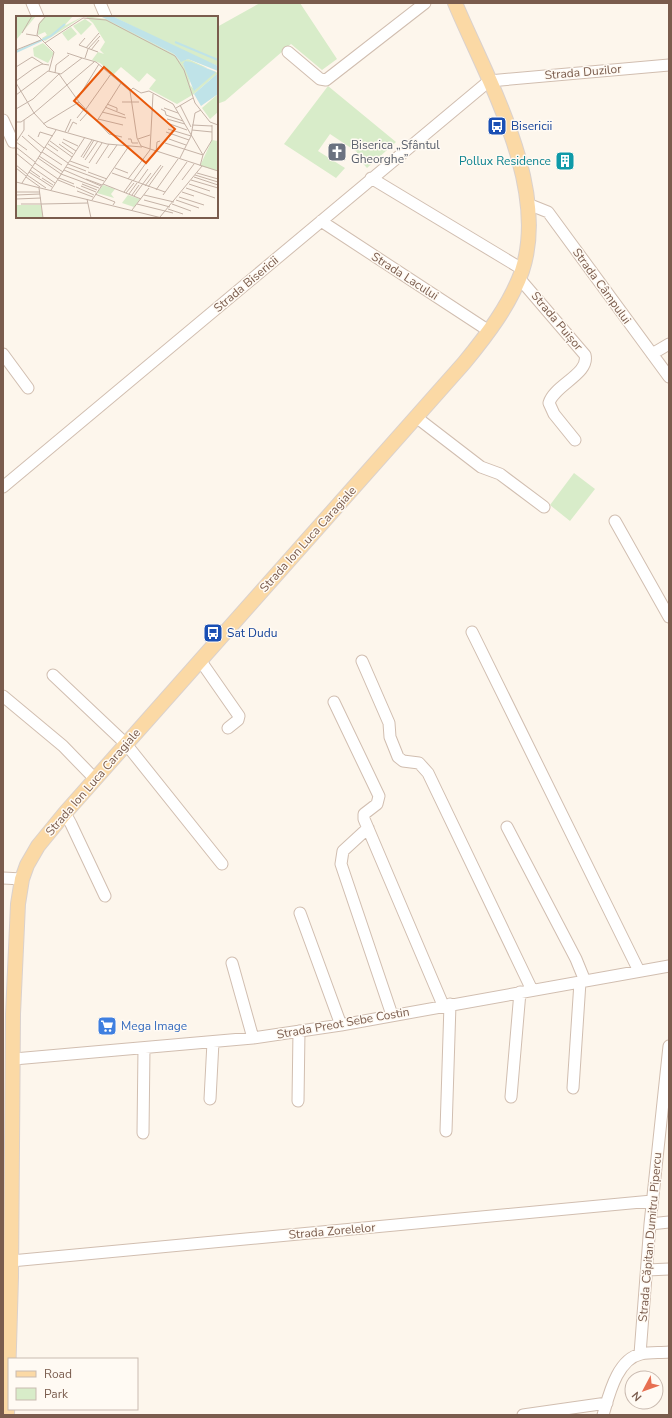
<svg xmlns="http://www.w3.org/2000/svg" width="672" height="1418" font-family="'Nunito Sans',sans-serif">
<rect width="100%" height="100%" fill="#fdf6ec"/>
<path fill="#d8ecc9" d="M260 3H300L337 59 322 70 291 44 225 101 217 104V27Z
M328 86 396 142 367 168 357 157V152L330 134 318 151 345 168 336 178 284 144Z
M574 473 595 489 570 521 550 505Z"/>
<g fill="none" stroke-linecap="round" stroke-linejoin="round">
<defs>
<path id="minor" d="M32 3 38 17
M100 3 106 17
M288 52 320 79 326 80 425 3
M3 120 13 142
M371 178 522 269
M528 204 548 212 669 377
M321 221 489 331
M519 278 585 355C590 374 554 385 549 403L554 414 575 440
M3 354 28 388
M652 354 669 344
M416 417 481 467 500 474 544 507
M3 487 489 81 669 65
M615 521 669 617
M472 632 639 971
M200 660 239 716 238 720 228 728
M362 661 389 723 390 737 398 757 403 761 419 763 428 773 532 990
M53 675 126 744 222 864
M3 696 63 746 95 779
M334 702 379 796 377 804 364 814V819L443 1005
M65 813 71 824 105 896
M507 827 576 959 585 981
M368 828 343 851 341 864 392 1015
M3 878 22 879
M300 913 341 1025
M232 963 253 1038
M14 1059 253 1038 341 1025 669 966
M573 1088 580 982
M511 1097 520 992
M210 1099 213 1042
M298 1101 299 1031
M446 1131 450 1004
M143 1133 144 1048
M650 1224 669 1222
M11 1261 652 1201
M647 1270 669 1269
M640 1354 650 1224 669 1046
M523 1415 607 1403
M603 1415C609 1395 617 1359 641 1354 650 1352 660 1353 669 1352"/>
<path id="major" d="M7 1415 11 1277 13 1014 18 904 22 879 27 865 38 846 65 813 464 363C487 335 510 305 522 271 550 187 487 79 455 3"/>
</defs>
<use href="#minor" stroke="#d1beb0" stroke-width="13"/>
<use href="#major" stroke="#dad1cd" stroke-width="16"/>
<use href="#minor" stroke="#fff" stroke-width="11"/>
<use href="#major" stroke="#fbd9a5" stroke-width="14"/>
</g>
<defs>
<symbol id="bus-square" viewBox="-11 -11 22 22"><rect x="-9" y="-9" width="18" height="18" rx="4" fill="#1a4fb4" stroke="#fffaf3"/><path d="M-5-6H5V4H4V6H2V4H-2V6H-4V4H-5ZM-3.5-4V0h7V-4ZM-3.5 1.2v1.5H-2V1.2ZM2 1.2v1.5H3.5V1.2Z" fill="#fff"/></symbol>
<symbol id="church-square" viewBox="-11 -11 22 22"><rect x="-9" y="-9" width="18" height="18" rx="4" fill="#6b7280" stroke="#fffaf3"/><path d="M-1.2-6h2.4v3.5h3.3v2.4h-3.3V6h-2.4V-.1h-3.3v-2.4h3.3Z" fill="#fff"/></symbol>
<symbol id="building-square" viewBox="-11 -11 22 22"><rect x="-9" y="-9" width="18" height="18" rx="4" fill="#0f9aa8" stroke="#fffaf3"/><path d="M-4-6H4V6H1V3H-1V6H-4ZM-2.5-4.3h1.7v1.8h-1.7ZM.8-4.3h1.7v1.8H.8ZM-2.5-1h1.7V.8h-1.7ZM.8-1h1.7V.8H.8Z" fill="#fff"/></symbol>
<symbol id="supermarket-square" viewBox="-11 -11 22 22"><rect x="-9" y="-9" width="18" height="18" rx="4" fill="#3f7fe0" stroke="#fffaf3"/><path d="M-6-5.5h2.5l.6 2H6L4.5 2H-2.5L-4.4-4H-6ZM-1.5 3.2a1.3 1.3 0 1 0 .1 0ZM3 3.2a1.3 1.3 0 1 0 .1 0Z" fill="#fff"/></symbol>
</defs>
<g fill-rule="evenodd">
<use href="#bus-square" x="486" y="115" width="22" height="22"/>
<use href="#church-square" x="326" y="141" width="22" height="22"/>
<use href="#building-square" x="554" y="150" width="22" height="22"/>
<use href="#bus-square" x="202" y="622" width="22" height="22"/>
<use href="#supermarket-square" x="96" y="1015" width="22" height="22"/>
</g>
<g text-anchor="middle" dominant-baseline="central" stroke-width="3" stroke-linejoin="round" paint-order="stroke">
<g font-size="12" fill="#7a5c4d" stroke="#fffaf3">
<text transform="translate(583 72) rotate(-5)">Strada Duzilor</text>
<text transform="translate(405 276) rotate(33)">Strada Lacului</text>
<text transform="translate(246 284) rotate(-40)">Strada Bisericii</text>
<text transform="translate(602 286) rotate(54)">Strada Câmpului</text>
<text transform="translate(557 321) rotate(50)">Strada Puișor</text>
<text transform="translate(308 539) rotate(-48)">Strada Ion Luca Caragiale</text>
<text transform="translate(93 782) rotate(-49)">Strada Ion Luca Caragiale</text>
<text transform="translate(343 1023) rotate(-10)">Strada Preot Sebe Costin</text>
<text transform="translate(332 1231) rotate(-5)">Strada Zorelelor</text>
<text transform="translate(650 1237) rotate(-85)">Strada Căpitan Dumitru Pipercu</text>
</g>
<g font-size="12" fill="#164399" stroke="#fffaf3" text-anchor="start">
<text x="511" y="126">Bisericii</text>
<text x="227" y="633">Sat Dudu</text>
</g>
<g font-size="12" fill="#5b616d" stroke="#fffaf3" text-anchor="start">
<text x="351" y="145">Biserica „Sfântul<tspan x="351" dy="14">Gheorghe”</tspan></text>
</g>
<g font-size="12" fill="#0d838f" stroke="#fffaf3" text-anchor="end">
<text x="551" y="161">Pollux Residence</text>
</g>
<g font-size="12" fill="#366cbe" stroke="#fffaf3" text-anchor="start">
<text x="121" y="1026">Mega Image</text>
</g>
</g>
<g transform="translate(16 16)">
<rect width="202" height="202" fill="#fdf6ec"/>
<path d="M0 0H20L0 24ZM29 0H57L48 10 68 0 29 25 26 22 31 19 29 16 22 19 23 7ZM69 0 91 3 158 38 164 45 172 43 202 57 178 78 161 88 133 73 140 64 131 57 123 66 105 51 97 59 84 47 76 44 82 36 88 38 84 34 89 26 77 7ZM167 48 191 52 199 56 179 74 174 69 173 57ZM96 0H202V50L172 38ZM69 3 76 8 65 19 57 10ZM55 11 61 18 52 25 46 17ZM27 27 38 37 32 47 18 40 17 32ZM202 78V96L194 103 186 92ZM196 124 202 125V155L184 150ZM87 169 99 173 95 178 98 182 81 177ZM112 179 124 183 118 191 106 187ZM0 189H25L27 202H0Z" fill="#d8ecc9" fill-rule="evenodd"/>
<path d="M84 0H96L202 50V55L172 43 165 46 158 38ZM169 45 175 46 200 56 178 75 167 48ZM202 57V78L185 90 178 78Z" fill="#bfe3e8"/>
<path fill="none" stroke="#bfe3e8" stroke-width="2" d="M94 0 108 8M159 26 202 44M0 36 35 20 49 8"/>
<path fill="none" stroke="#c5b3a7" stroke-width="1" d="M30 0 23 8 21 19 38 36 33 55M6 17 16 0M10 18 22 20M69 22 63 29 82 36M29 27 67 2 90 4 159 40 168 54 179 87 194 106 202 109M70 32 83 17M0 34 25 24M75 34 83 24M51 37 66 42M69 42 72 33 84 20M0 51 16 41 27 48M39 57 40 49 53 39M0 65 18 52 26 48 33 49M0 67 18 97 31 111 91 128 126 131M114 75 117 72 125 77 133 75 157 88 187 139M0 79 32 55 45 58 66 42 80 46 114 75 121 122 125 130 202 155M62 82 83 48M106 86H123M91 88 101 92V95M164 89 175 111M89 91 109 99M148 92 162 97M160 92 177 82M0 93 17 83 43 58 63 86 93 118 106 121M70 93 95 58M145 93 149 95 150 99 167 105M86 96 110 102M61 102 69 92M82 103 107 109M151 103 169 108M64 105 72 96M81 105 105 67M0 106H5L18 97 78 46M151 107 171 114M27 108 63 86M176 109 196 110M196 109V124M152 113 175 120M176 114 196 116M49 116 55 103M52 116 57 106 61 108M150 116 173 124M12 119 28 132M6 120 25 137M22 121 24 116 37 120M47 123 62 130M112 123H115L116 127H122M122 123 134 119M153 123 170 129M34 125 56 141M0 126 8 114V104M0 126 11 134M46 126 60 135M149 127 187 139M32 128 42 135M43 128 57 138M0 131 19 146M29 131 52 147M26 136 46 149M140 136 141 126 144 125M0 137 16 150M23 140 47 156M65 141 76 124M22 142 45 158 83 172M67 142 78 124M92 142 101 129M164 142 175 120 179 97 185 94M69 144 82 125M54 145 73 152M19 147 42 163M73 147 86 127M52 148 70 155M80 148 93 128M0 149 11 158M184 150 187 139 196 124M16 151 39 167M50 151 88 165M0 152 10 160M99 152 112 157M14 154 24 161M48 154 85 170M13 156 36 171M72 156 91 163M96 157 149 176M181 157 202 163M11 159 30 172M179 159 202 166M10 161 24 171M178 161 202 169M26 162 37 169M43 162 58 168M70 163 86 169M112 163 134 134 137 78M42 164 59 171M166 164 178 148M175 164 202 172M117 165 130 147M0 166 146 202M6 167 40 114M122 167 132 153M66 168 81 174M87 168 125 183M173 168 194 175M126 169 135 157M65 170 80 176M129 170 145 149M60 171 78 179M132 171 147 150M23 172 27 202M170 172 199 182M35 174 69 121M140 174 162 143M61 175 77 181M0 176H24M108 176 116 165M166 176 178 180M110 177 118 167M79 178 99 186 97 189M113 178 121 167M0 179 24 178M116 179 123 169M128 179 158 186M147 179 171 146M118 180 126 169M163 181 188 189M0 183 25 182M71 183 75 202M76 184 113 130M128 184 154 191M160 184 183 192M5 188H26M26 188 72 187M121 188 157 197M156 188 175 195M152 193 167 198M116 194 133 172M144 201 186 150"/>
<path fill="#e8590c" fill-opacity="0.15" stroke="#e8590c" stroke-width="2" d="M88 51 159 113 130 147 58 85Z"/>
<rect width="202" height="202" fill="none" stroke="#7a5c4d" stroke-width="2"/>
</g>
<rect width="672" height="1418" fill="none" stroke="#7a5c4d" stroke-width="8"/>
<rect x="8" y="1358" width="130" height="52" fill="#fffaf3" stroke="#cabbb1"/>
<rect x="16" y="1371" width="20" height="6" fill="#fbd9a5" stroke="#cabbb1"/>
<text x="44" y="1378" font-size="12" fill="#7a5c4d">Road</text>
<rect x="16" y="1388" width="20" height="12" fill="#d8ecc9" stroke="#cabbb1"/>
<text x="44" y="1398" font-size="12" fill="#7a5c4d">Park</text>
<g transform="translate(644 1390) rotate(229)"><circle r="19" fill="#fffaf3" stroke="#cabbb1"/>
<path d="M0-3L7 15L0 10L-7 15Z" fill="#e76f51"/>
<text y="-6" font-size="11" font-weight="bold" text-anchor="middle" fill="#7a5c4d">N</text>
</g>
</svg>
